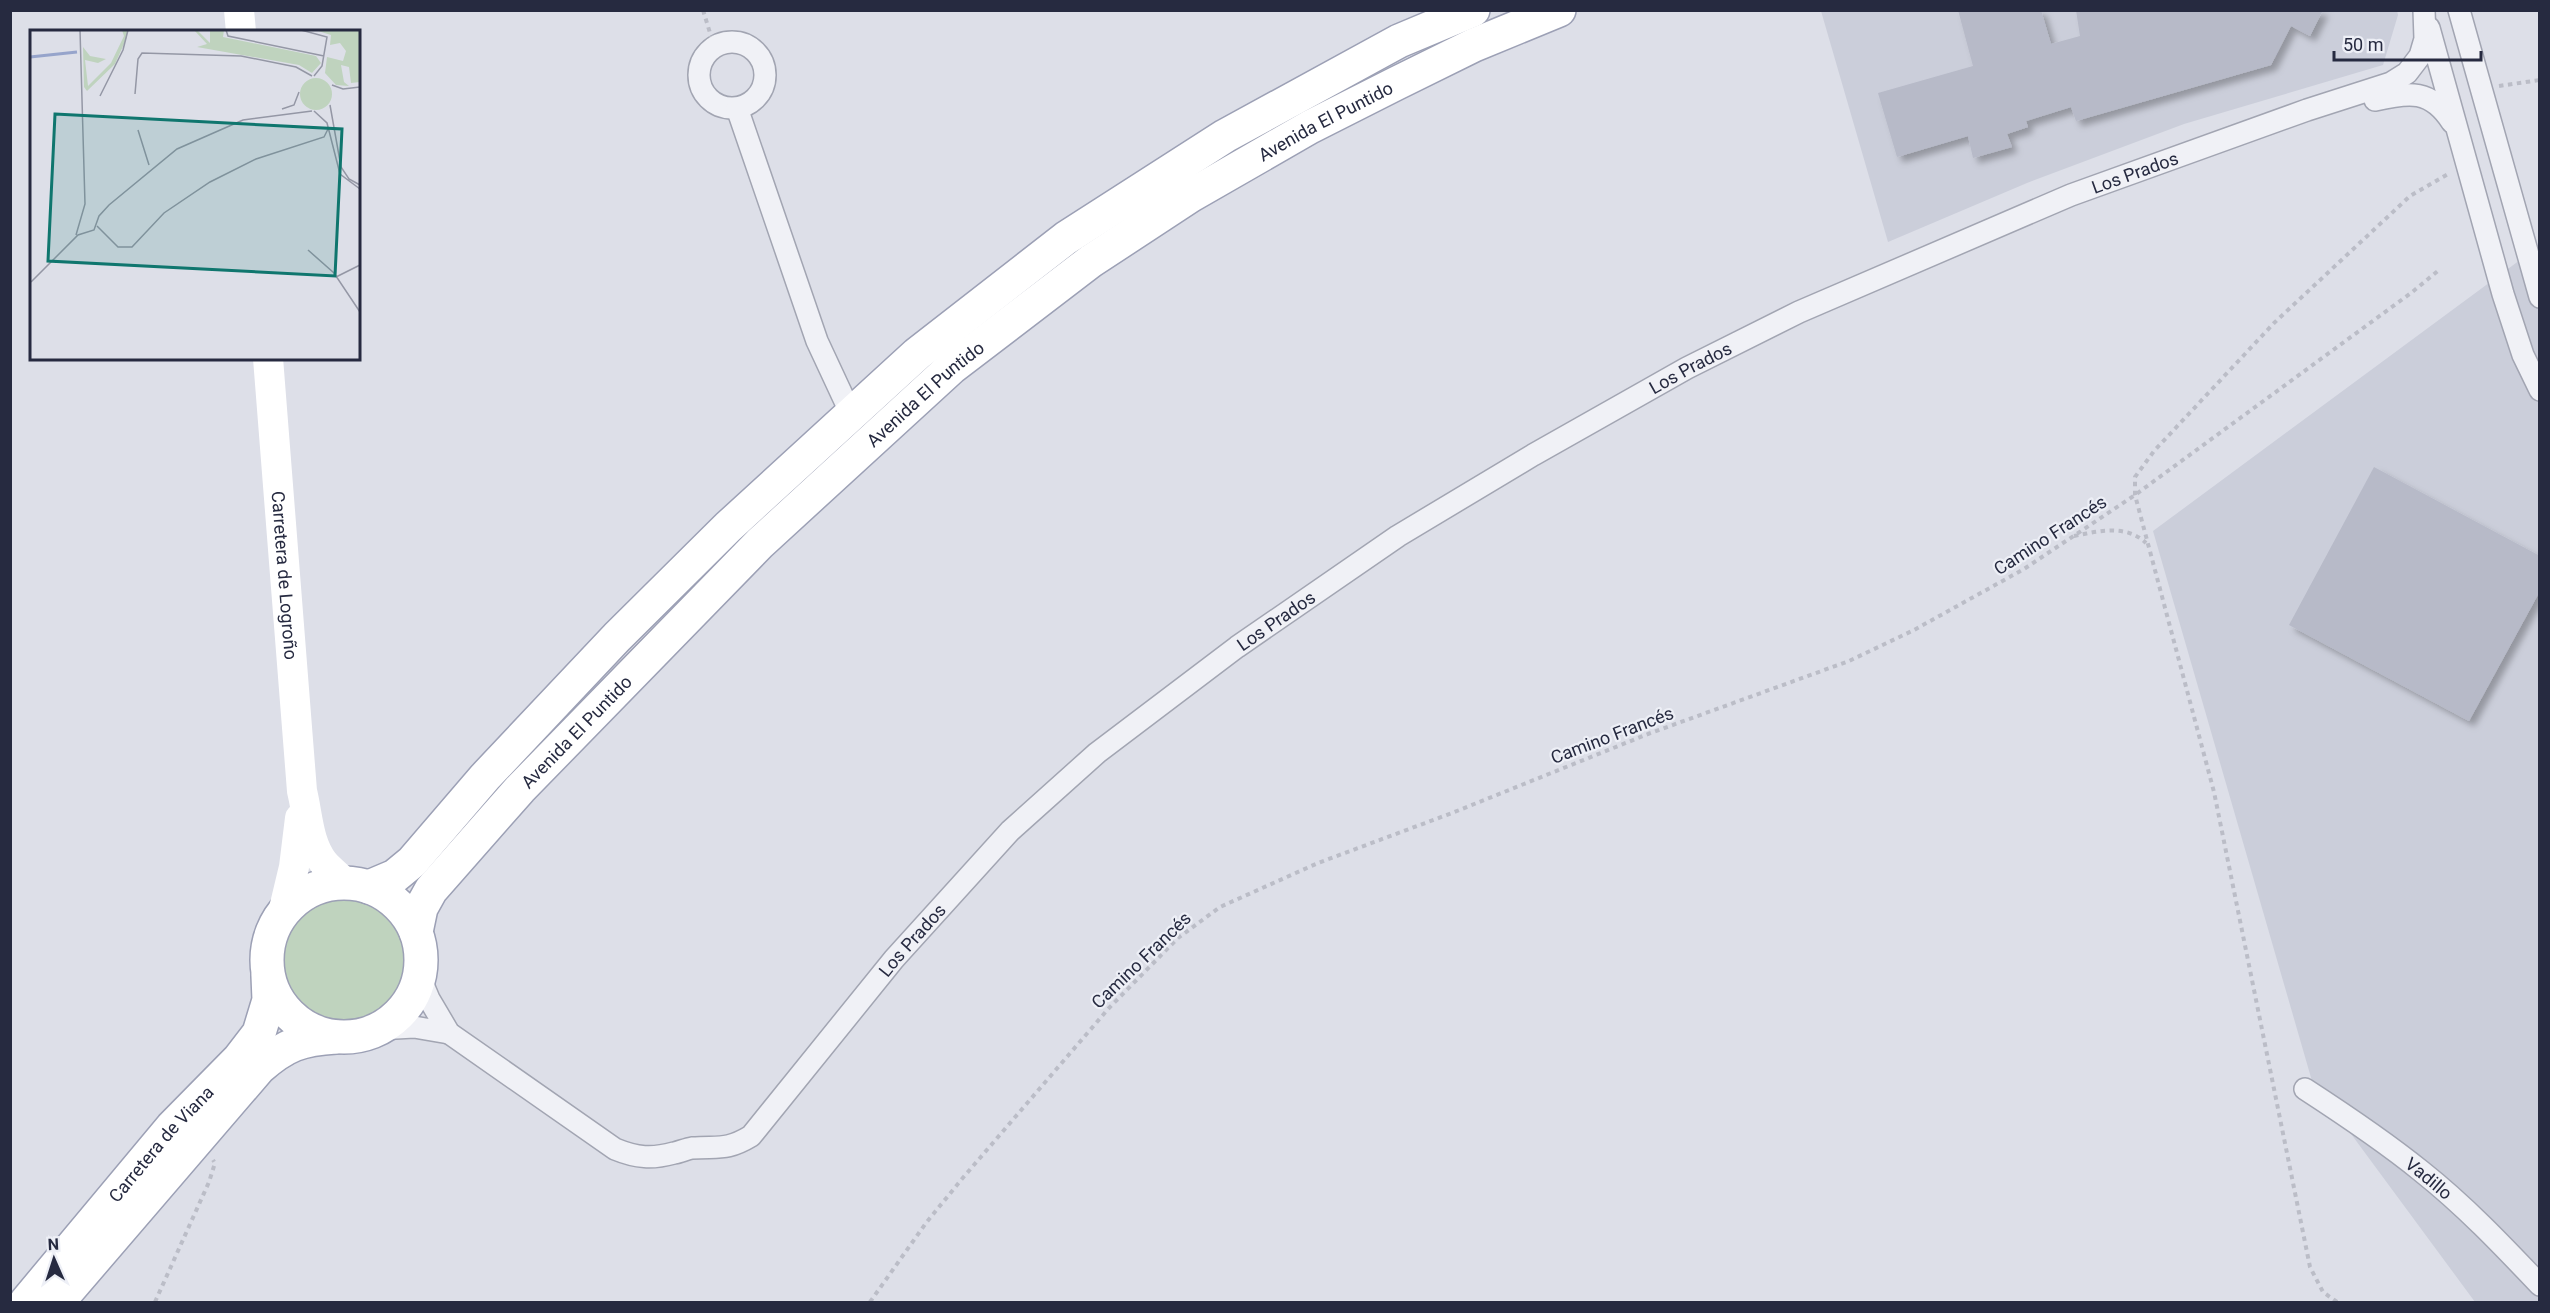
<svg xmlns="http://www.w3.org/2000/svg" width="2550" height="1313" font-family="Roboto,sans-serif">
<defs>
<filter id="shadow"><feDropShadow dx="5.5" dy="5.5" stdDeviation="3" flood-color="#0004"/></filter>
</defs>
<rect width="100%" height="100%" fill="#dddfe8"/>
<path fill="#cbceda" d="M2397 10 2398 15 2383 65 2184 124 2027 183 1888 242 1821 11Z
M2539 246V1302H2475L2312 1081 2153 531Z"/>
<path fill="#bfd3be" d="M282 960a63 63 0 1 1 126 0a63 63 0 1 1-126 0Z"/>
<path fill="#b7bac8" filter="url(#shadow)" d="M1958 10H2041L2051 44 2080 36 2076 10H2323L2310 36 2291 26 2271 65 2076 121 2071 107 2026 121 2028 127 2007 134 2012 147 1973 158 1968 136 1897 157 1878 93 1973 66Z
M2374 467 2540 556V591L2469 721 2289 625Z"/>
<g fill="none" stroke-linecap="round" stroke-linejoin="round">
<defs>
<g id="minor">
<path d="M2459 10 2540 297"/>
<path d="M2429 28 2503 294 2523 355 2540 390"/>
<circle cx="732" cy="75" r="33"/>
<path d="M2375 100C2409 92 2431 89 2452 122"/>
<path d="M737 108 817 341 851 414"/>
<path id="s1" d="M419 975 429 999 449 1033 615 1149C637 1158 652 1159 674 1153 680 1152 686 1149 692 1148 719 1146 726 1151 751 1136L894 959 1010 831 1097 753 1237 647 1398 536 1533 455 1687 368 1799 312 2071 195 2307 110 2391 83 2407 73 2420 56 2425 39 2424 10"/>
<path d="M378 1029 414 1027 449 1033"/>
<path id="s2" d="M2305 1089C2345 1115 2384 1141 2421 1171 2464 1205 2502 1245 2540 1285"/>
</g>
<g id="primary">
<circle cx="344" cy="960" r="77"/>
<path d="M369 887 395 876 412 862 485 777 617 637 728 527 917 354 1066 238 1225 136 1399 41 1473 10"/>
<path id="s4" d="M416 932 421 908 431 890 520 789 760 543 951 368 1091 261 1190 196 1310 127 1395 84 1474 45 1559 10"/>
<path id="s5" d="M26 1302 172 1127 239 1059 259 1033 269 1000 268 976"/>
<path d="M58 1302 259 1068C285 1045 301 1039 336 1037"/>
</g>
</defs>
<use href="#minor" stroke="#a2a5b2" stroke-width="24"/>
<use href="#primary" stroke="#9ca0b5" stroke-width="36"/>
<path stroke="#bbbdc7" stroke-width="4" stroke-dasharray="4.5 4.5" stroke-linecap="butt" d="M703 10 714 46
M2499 86 2540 80
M2074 536C2099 531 2126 524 2146 543
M155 1302 209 1182 215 1163 213 1160
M870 1302 926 1223 961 1180 1109 1008 1178 938 1220 907 1318 863 1452 813 1648 734 1849 661 1914 630 2024 569 2135 495 2411 293 2439 270
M2337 1302 2323 1292 2310 1267 2214 792 2135 495V477L2154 451 2274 323 2410 196 2450 173"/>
<use href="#minor" stroke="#f0f1f6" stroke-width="21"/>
<g stroke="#fff" stroke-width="30">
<path d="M239 10 241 32"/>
<path id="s3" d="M268 358 302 791C308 815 308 843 324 863 330 870 338 876 345 883"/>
<path d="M283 913 294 867 300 818"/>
</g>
<use href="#primary" stroke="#fff" stroke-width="33"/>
</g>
<g text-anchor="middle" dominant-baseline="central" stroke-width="4.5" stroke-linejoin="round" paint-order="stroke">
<g font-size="18" fill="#262a40" stroke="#edeff6">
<text stroke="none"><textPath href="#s4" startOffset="1232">Avenida El Puntido</textPath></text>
<text stroke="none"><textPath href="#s1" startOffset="2120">Los Prados</textPath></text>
<text stroke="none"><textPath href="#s1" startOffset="1634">Los Prados</textPath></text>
<text stroke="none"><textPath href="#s4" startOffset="746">Avenida El Puntido</textPath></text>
<text transform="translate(2050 535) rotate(-33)">Camino Francés</text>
<text stroke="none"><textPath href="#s3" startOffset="218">Carretera de Logroño</textPath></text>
<text stroke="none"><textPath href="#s1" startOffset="1148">Los Prados</textPath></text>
<text stroke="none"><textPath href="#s4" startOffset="260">Avenida El Puntido</textPath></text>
<text transform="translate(1612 735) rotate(-21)">Camino Francés</text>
<text stroke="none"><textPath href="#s1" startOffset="662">Los Prados</textPath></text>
<text transform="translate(1141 960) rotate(-44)">Camino Francés</text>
<text stroke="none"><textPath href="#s5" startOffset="208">Carretera de Viana</textPath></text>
<text stroke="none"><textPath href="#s2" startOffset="153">Vadillo</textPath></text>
</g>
</g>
<g transform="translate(30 30)">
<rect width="330" height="330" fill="#dddfe8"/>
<path d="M92 0H97V7L85 34 57 61 54 57 53 17 60 26 76 29 68 33 55 30 58 56 81 33 94 6ZM164 0H167L180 13V0H194L193 7 286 26 291 33 282 43 269 35 167 17 177 14ZM285 0H330V52L321 53 319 37 311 35 314 52 319 56 306 55 295 43 297 27 313 31 316 21 310 13 300 15 301 5ZM270 64a16 16 0 1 1 32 0a16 16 0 1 1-32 0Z" fill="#bfd3be"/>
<path fill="none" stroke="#96a4cb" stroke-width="3" d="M0 27 47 22"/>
<path fill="none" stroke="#9497a5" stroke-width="1.5" d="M196 0 198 6 294 26M271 0 297 7 292 36 284 46M302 55 313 59 330 57M105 64 108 29 112 23 211 26 266 37 282 46M70 66 93 20 98 0M300 75 311 137 319 149 330 155M252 79 264 75 269 62M284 81 297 93 310 144 330 159M108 100 119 135M67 196 88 217H102L134 183 180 152 226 129 294 107 298 99M46 205 55 174 50 0M278 220 304 243 330 282M306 247 330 235M1 252 48 205 64 200 69 186 79 175 147 119 213 90 282 81"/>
<path fill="#0f766e" fill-opacity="0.15" stroke="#0f766e" stroke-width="3" d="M25 84 312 99 305 246 18 231Z"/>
<rect width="330" height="330" fill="none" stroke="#262a40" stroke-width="3"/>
</g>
<rect width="2550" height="1313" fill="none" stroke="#262a40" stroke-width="24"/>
<g transform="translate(54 1259) rotate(357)" stroke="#edeff6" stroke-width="4.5" paint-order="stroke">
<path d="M0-4.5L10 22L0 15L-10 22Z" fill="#262a40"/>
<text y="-9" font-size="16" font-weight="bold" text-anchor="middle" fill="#262a40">N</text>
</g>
<path d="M2334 51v9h147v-9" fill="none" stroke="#262a40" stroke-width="3"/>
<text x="2343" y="51" font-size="18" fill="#262a40" stroke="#edeff6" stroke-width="4.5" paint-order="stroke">50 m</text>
</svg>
